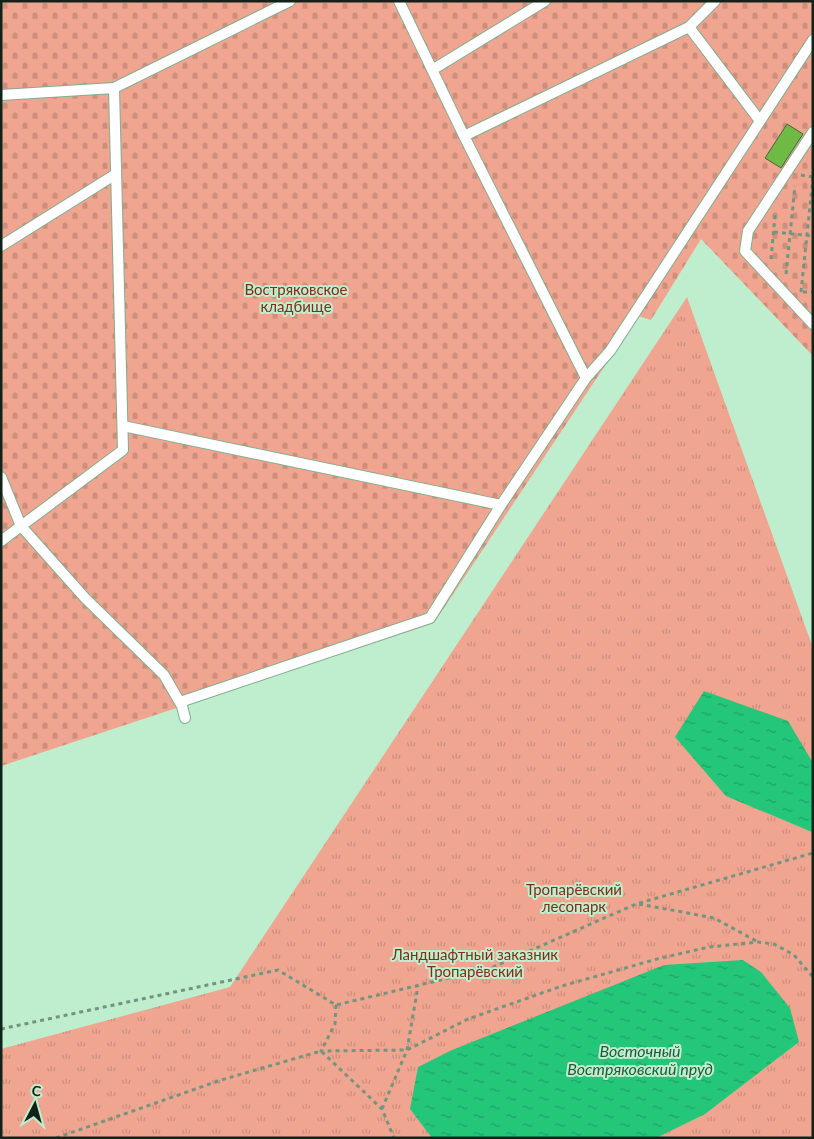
<svg xmlns="http://www.w3.org/2000/svg" width="814" height="1139" font-family="Lato,sans-serif">
<defs>
<pattern id="cemetery-stones" width="16" height="16" patternUnits="userSpaceOnUse" patternTransform="scale(1.25)"><rect width="16" height="16" fill="#f0a590"/><path d="M2 7V4a2 2 0 0 1 4 0v3zM10 15v-3a2 2 0 0 1 4 0v3z" fill="#cd8e7b"/></pattern>
<pattern id="park-tufts" width="24" height="20" patternUnits="userSpaceOnUse" patternTransform="scale(1.25)"><rect width="24" height="20" fill="#f0a590"/><path d="M3 7l-1-3M5 7V3M7 7l1-3M15 17l-1-3M17 17v-4M19 17l1-3" fill="none" stroke="#cd8e7b"/></pattern>
<pattern id="water-ripples" width="26" height="14" patternUnits="userSpaceOnUse" patternTransform="scale(1.25)"><rect width="26" height="14" fill="#24c77a"/><path d="M2 4q2-2 4 0t4 0M15 11q2-2 4 0t4 0" fill="none" stroke="#1ea163"/></pattern>
</defs>
<rect width="100%" height="100%" fill="#bfeecf"/>
<path fill="url(#cemetery-stones)" d="M1 1H813V356L701 239 651 320 638 316 434 623 1 766Z"/>
<path fill="url(#park-tufts)" d="M687 297 813 648V1138H1V1049L230 987Z"/>
<path fill="url(#water-ripples)" d="M704 691 788 721 813 763 812 832 726 796 675 737Z
M743 960 761 972 790 1008 799 1042 705 1114 656 1138H432L410 1109 418 1067 452 1050 664 965Z"/>
<path fill="#6eba45" stroke="#49623e" d="M787 124 803 134 781 168 765 158Z"/>
<g fill="none" stroke-linecap="round" stroke-linejoin="round">
<defs>
<path id="service" d="M399 1 464 136 586 378
M689 27 760 121
M432 70 545 1
M1 95 114 88 290 1
M813 132 748 231 745 251 813 324
M464 136 689 27 715 1
M1 246 116 174
M123 426 501 505
M1 477 21 526 85 598 164 675 182 706 185 718
M1 541 123 450 114 88
M180 702 430 618 501 505 586 378 610 351 813 40"/>
</defs>
<use href="#service" stroke="#80ad90" stroke-width="12"/>
<path stroke="#73957f" stroke-width="3" stroke-dasharray="4 4" stroke-linecap="butt" d="M801 175 813 177
M774 232 813 236
M771 259 775 215
M786 274 795 186
M801 292 813 177
M803 292H813
M639 904 714 918 758 942
M336 1005 335 1024 321 1051 407 1050 468 1019 562 986 657 959 709 947 758 942 774 944 794 955 813 977
M1 1029 278 970 336 1005 491 968 636 904 813 853
M382 1109 407 1050 418 986
M56 1138 221 1080 321 1051 382 1109 394 1138"/>
<use href="#service" stroke="#fff" stroke-width="10"/>
</g>
<g text-anchor="middle" dominant-baseline="central" stroke-width="4" stroke-linejoin="round" paint-order="stroke">
<g font-size="15" fill="#802e17" stroke="#bfeecf">
<text x="296" y="289">Востряковское<tspan x="296" dy="17">кладбище</tspan></text>
<text x="574" y="889">Тропарёвский<tspan x="574" dy="17">лесопарк</tspan></text>
<text x="475" y="954">Ландшафтный заказник<tspan x="475" dy="17">Тропарёвский</tspan></text>
</g>
<g font-size="16" font-style="italic" fill="#205839" stroke="#bfeecf">
<text x="640" y="1050">Восточный<tspan x="640" dy="18">Востряковский пруд</tspan></text>
</g>
</g>
<rect width="814" height="1139" fill="none" stroke="#112318" stroke-width="5"/>
<g transform="translate(35 1104) rotate(6)" stroke="#bfeecf" stroke-width="4" paint-order="stroke">
<path d="M0-4L9 19L0 12L-9 19Z" fill="#112318"/>
<text y="-8" font-size="14" font-weight="bold" text-anchor="middle" fill="#112318">С</text>
</g>
</svg>
